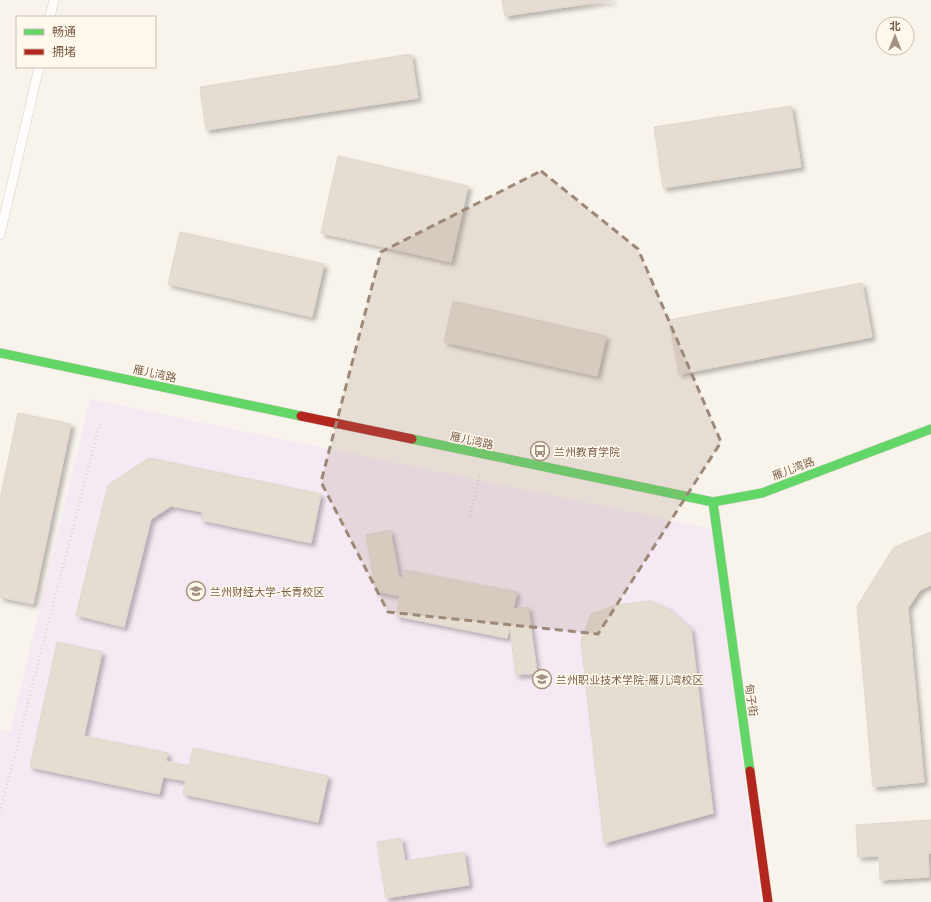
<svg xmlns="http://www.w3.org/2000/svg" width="931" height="902" font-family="Manrope,'Noto Sans SC',sans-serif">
<defs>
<filter id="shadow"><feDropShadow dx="3.5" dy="3.5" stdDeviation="2" flood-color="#0004"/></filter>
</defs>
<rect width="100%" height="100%" fill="#f8f4eb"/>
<path fill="#f5eaf3" d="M90 399 712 529 761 902H0V730L10 732Z"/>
<path fill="#e5dcd2" stroke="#e1d7cd" filter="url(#shadow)" d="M502 0H613L505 16Z
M411 54 418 98 206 130 200 87Z
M791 106 801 167 663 188 654 127Z
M338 156 468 186 451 262 321 233Z
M180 232 324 264 312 317 168 284Z
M862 283 872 337 679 374 669 320Z
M453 301 606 336 597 376 444 342Z
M18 413 71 424 33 604 0 597V499Z
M149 458 321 494 311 543 201 520 203 512 171 506 151 519 124 627 76 615 108 485Z
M390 530 399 577 404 578 405 570 517 592 513 609 528 607 537 673 516 675 510 629 507 638 396 616 400 596 376 591 366 535Z
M931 532V585L920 590 908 608 924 782 873 787 857 606 894 547Z
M650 601 667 608 691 629 713 813 604 843 581 641 591 614 615 605Z
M57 642 102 652 84 736 168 753 166 761 189 766 193 748 328 776 318 822 183 794 186 781 163 777 159 794 30 767Z
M931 820V853H928L929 877 880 880 879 856 858 857 856 825Z
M401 838 405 861 464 852 469 885 386 898 377 842Z"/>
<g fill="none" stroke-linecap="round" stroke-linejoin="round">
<defs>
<path id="lane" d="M50 17 54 0
M0 235 39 67"/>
<path id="fast" d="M0 353 301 416
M412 439 713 502 762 493 931 429
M713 502 750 771"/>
<path id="jam" d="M301 416 412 439
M750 771 768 902"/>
</defs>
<use href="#lane" stroke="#d7d1c9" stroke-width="10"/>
<use href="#fast" stroke="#d8d0c7" stroke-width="10"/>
<use href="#jam" stroke="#d8d0c7" stroke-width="10"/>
<path stroke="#dbd3cd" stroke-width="2.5" stroke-dasharray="1 3" stroke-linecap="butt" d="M470 516 480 473
M0 812 100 423"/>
<use href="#lane" stroke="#fefdfc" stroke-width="9"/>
<use href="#fast" stroke="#63d668" stroke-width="9"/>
<use href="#jam" stroke="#b3261e" stroke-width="9"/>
</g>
<path fill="#9e8978" fill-opacity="0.2" stroke="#9e8978" stroke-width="3" stroke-dasharray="8 5" stroke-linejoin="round" d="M541 171 638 249 721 442 598 634 388 612 321 482 381 252Z"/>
<defs>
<symbol id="bus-ring" viewBox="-11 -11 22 22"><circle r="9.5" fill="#fff9ed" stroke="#a59181" stroke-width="1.5"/><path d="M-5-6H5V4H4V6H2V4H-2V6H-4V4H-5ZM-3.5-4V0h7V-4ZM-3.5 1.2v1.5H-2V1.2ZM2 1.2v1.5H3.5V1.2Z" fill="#a59181"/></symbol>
<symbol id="university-ring" viewBox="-11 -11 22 22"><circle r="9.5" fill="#fff9ed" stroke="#a59181" stroke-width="1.5"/><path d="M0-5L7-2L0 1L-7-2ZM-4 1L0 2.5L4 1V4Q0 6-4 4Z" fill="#a59181"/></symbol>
</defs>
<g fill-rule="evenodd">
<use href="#bus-ring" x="529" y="440" width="22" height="22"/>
<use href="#university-ring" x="185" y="580" width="22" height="22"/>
<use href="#university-ring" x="531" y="668" width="22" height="22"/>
</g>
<g text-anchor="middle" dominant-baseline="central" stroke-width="3" stroke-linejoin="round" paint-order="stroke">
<g font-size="11" fill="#795c48" stroke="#fff9ed">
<text transform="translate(155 373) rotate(12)">雁儿湾路</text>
<text transform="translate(472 440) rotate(12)">雁儿湾路</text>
<text transform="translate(793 468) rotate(-21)">雁儿湾路</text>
<text transform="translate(752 700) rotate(82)">甸子街</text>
</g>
<g font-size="11" fill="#795c48" stroke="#fff9ed" text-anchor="start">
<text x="554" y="451">兰州教育学院</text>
<text x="210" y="591">兰州财经大学-长青校区</text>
<text x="556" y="679">兰州职业技术学院-雁儿湾校区</text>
</g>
</g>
<rect x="16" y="16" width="140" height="52" fill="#fff9ed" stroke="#c9baab"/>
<rect x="24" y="29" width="20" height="6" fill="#63d668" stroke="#c9baab"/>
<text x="52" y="36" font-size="12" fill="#795c48">畅通</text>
<rect x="24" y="49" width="20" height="6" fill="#b3261e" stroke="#c9baab"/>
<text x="52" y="56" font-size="12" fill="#795c48">拥堵</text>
<g transform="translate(895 36)"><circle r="19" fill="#fff9ed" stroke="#c9baab"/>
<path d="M0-3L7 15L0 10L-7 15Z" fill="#a59181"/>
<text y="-6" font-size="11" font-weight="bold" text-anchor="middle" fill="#795c48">北</text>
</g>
</svg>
